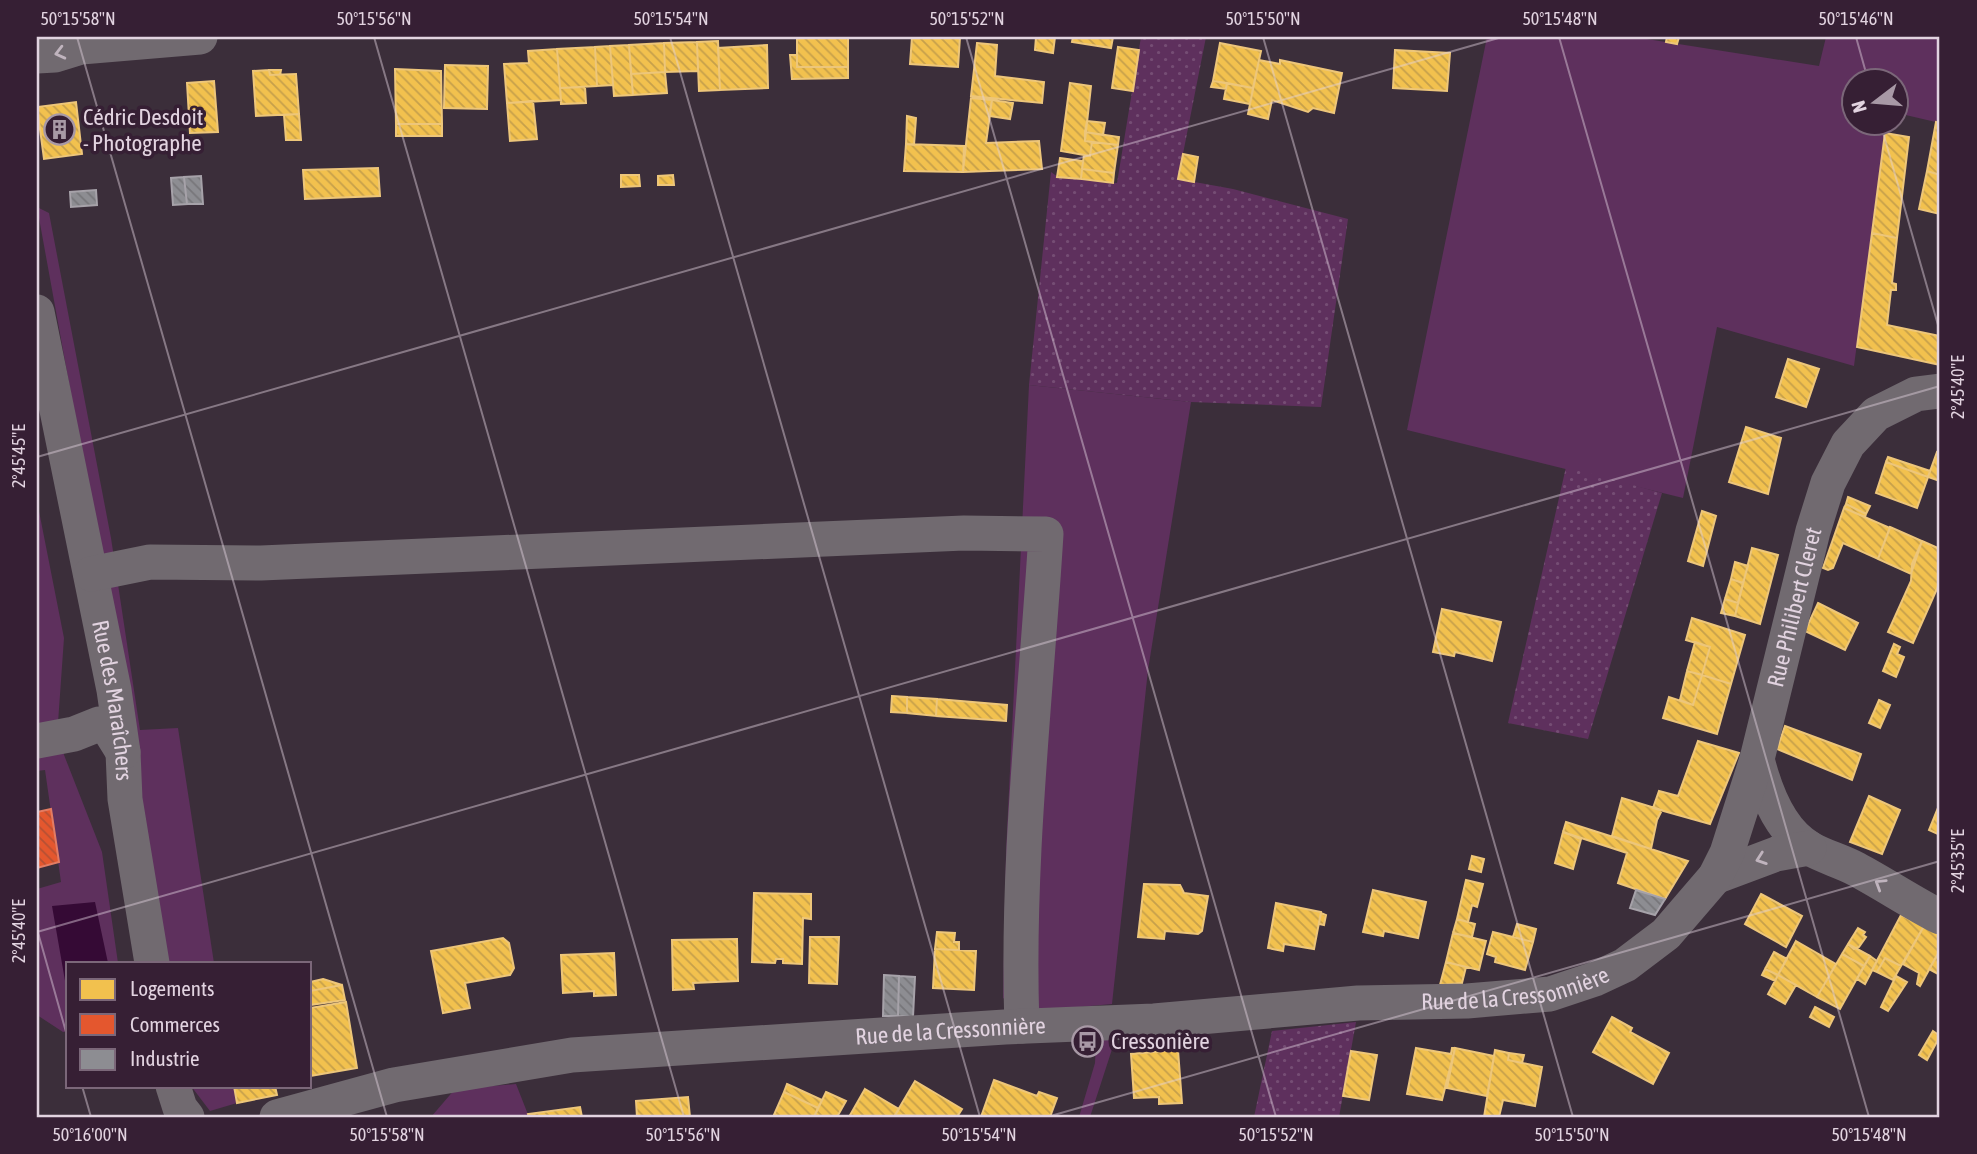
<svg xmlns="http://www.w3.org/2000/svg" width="1977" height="1154" font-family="'Asap Condensed',sans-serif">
<defs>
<pattern id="park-dots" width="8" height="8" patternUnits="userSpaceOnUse" patternTransform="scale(1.75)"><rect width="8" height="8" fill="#5e305d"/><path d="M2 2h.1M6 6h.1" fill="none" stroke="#754d74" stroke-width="1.8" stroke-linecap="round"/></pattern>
<pattern id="homes-back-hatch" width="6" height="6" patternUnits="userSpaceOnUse" patternTransform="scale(1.75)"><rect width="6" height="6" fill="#f2c14e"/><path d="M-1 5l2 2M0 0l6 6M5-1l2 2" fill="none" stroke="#c6a04b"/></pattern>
<pattern id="shops-back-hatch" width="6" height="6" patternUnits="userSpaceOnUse" patternTransform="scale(1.75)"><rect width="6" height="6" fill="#e4572e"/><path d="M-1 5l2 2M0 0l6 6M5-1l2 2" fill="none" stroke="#b45034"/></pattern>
<pattern id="industry-back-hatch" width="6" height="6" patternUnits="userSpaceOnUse" patternTransform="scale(1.75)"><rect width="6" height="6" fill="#8d8d92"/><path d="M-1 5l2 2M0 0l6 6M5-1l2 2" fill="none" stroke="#77767a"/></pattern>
</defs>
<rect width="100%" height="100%" fill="#3b2e3a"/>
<path fill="#5e305d" d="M1487 37H1634L1819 66 1826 37H1940V123L1897 113 1896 80H1854V122L1886 123 1854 366 1717 327 1683 498 1407 430Z
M37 207 49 213 111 538 140 730 178 728 214 963H165L83 460Z
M1029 385 1191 402 1148 670 1112 1004 1025 1012 1003 998 1006 852Z
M37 501 64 638 57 737 102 852 118 963H68V1031L63 1032 37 1015V889L61 882 45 770 37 771Z
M1116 1037 1090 1117H1079L1095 1063 1096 1041Z
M516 1084 529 1117H431L455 1089Z
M191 1086H234L237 1103 210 1111Z"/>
<path fill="url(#park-dots)" d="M1141 37H1206L1178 179 1233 189 1348 219 1321 407 1191 402 1029 385 1051 172 1058 177 1117 183Z
M1566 467 1662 493 1588 739 1508 723Z
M1356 1022 1339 1117H1254L1272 1031Z"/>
<path fill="#350a35" d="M95 902 108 963H68V998L52 906Z"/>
<path fill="url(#homes-back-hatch)" stroke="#edc67a" stroke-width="2" d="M797 37H848V67H797Z
M912 37H960L958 67 910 64Z
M1036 37H1055L1053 53 1035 50Z
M1073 37H1113L1111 48 1072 42Z
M1667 37H1679L1677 44 1666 42Z
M718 41 720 90 699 91 697 42Z
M697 42 698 71 665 72 664 43Z
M664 43 665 72 631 74 629 45Z
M977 43 997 45 995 76 1044 82 1042 103 971 96Z
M1220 43 1261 51 1253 88 1213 81Z
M629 45 633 95 614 96 610 46Z
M767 45 768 88 720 90 718 48Z
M610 46 613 85 597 86 595 47Z
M595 47 597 86 560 88 557 49Z
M1118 47 1139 50 1133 91 1112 88Z
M557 49 561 100 507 103 504 64 529 63 528 51Z
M1395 50 1450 53 1447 91 1393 88Z
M790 55H797V67H848V78L792 79Z
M1259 60 1280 64V60L1342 73 1334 113 1313 108 1308 112 1272 100 1268 119 1248 114Z
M445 65 488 66 487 109 444 108Z
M395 69 441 71 442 124H396Z
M269 70H281L280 75H270Z
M269 70 270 75 296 74 299 114 256 116 253 71Z
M665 72 667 93 633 95 631 74Z
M214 81 218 132 190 133 187 83Z
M1213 81 1227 83 1226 89 1211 87Z
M1070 83 1091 86 1085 141 1092 142 1090 156 1061 151Z
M1227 83 1253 88 1250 104 1224 99Z
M585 87 586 103 561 104 560 88Z
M971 98 992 100 986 143 1039 141 1042 169 963 172Z
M992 100 1013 103 1010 119 989 116Z
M533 101 537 139 510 141 507 103Z
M76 102 82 154 44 159 37 107Z
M299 114 301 140H286L284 115Z
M907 116 916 118 914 145 906 144Z
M1087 121 1105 123 1103 135 1085 132Z
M1936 122 1940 123V175L1927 171Z
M396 124H442V136H396Z
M1085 132 1119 137 1118 145 1085 141Z
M1885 133 1909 137 1897 238 1872 233Z
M1092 142 1118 145 1114 173 1082 169 1084 155 1090 156Z
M906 144 964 146 963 172 904 171Z
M1183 154 1198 157 1194 182 1178 179Z
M1060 158 1083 161 1081 179 1057 177Z
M378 168 380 196 305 199 303 170Z
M1082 169 1114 173 1113 183 1081 179Z
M1927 171 1940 175V214L1919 209Z
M621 175H639L640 186 621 187Z
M673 175 674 185H658V176Z
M1872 233 1897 238 1892 283 1896 284V290H1891L1887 325 1940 336V365L1857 347Z
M1788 359 1819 369 1806 407 1776 397Z
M1746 427 1781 438 1768 494 1729 482Z
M1937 452 1940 453V481L1928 477Z
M1888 457 1930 471 1928 477 1886 462Z
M1886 462 1928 477 1917 508 1876 493Z
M1848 497 1870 506 1866 514 1846 504Z
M1846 504 1866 514 1865 517 1844 508Z
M1844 508 1890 528 1878 559 1843 543 1833 568 1828 570 1823 568Z
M1702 511 1716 516 1703 566 1688 561Z
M1890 527 1922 541 1911 574 1878 559Z
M1922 541 1940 549V582L1913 643 1888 632 1911 581 1912 564Z
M1752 548 1778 555 1760 624 1735 616Z
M1735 562 1748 566 1743 583 1731 579Z
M1731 579 1743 583 1738 603 1725 599Z
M1725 599 1738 603 1735 616 1721 613Z
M1818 603 1858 623 1845 650 1805 631Z
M1442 609 1501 622 1492 661 1455 652 1454 656 1433 652Z
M1692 618 1745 635 1731 684 1702 675 1710 647 1686 640Z
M1695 642 1710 647 1702 675 1687 671Z
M1894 644 1900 647 1897 654 1904 657 1896 677 1883 671Z
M1687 671 1702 675 1693 705 1680 700Z
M1702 675 1731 684 1717 734 1663 718 1669 697 1693 705Z
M892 696 907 697V713L891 712Z
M907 697 937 699 936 716 907 713Z
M937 699 1007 705 1006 721 936 716Z
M1879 700 1890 705 1880 728 1869 723Z
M1785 726 1861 754 1852 780 1777 749Z
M1698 741 1739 753 1710 824 1653 808 1659 791 1678 796Z
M1869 796 1900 810 1882 854 1850 842Z
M1622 798 1662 810 1657 820 1651 849 1612 836Z
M1940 803V835L1929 830Z
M1566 822 1651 849 1688 861 1665 899 1618 883 1627 853 1563 832Z
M1563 832 1581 839 1573 869 1555 863Z
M1472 856 1484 859 1481 872 1469 869Z
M1466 880 1483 884 1477 907 1472 905 1468 922 1457 919Z
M1144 884 1180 885 1184 893 1208 896 1202 931 1198 934 1165 931 1164 939 1138 937Z
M1373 890 1426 902 1418 938 1384 931 1383 936 1363 932Z
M754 893 811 894V919L803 918 802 964 783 963V959H776L775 963 752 962Z
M1761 894 1802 916 1786 947 1745 924Z
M1276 903 1321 912 1314 949 1284 944 1283 951 1268 948Z
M1321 913 1326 915 1324 925 1319 924Z
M1901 915 1924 926 1901 966 1885 958 1877 972 1872 970Z
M1457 919 1475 924 1472 937 1453 933Z
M1517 924 1536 929 1533 942 1513 937Z
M1924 926 1940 935V950L1920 986 1917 984 1919 973 1903 964Z
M1858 928 1865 932 1863 935 1866 937 1859 947 1854 949 1848 944Z
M937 932 955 933 954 942H959V950L935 949Z
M1493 932 1533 942 1525 970 1495 962 1496 957 1487 954Z
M1453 933 1486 941 1479 970 1446 962Z
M810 937H839L837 984 809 983Z
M503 938 509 943 514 968 510 975 465 983 470 1008 443 1013 431 951Z
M737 939 738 981 693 983 694 989 673 990 672 940Z
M1796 941 1836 964 1817 997 1778 975Z
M1848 944 1870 956 1864 966 1842 954Z
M935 949 976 951 974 990 933 988Z
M1940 950V975L1929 969Z
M1774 952 1787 959 1778 975 1765 969Z
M614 953 616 995 594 996V991L563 993 561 955Z
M1842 954 1864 966 1840 1009 1817 997Z
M1870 956 1877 961 1865 984 1857 979Z
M1885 958 1901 966 1893 980 1877 972Z
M1446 962 1466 967 1462 983 1440 985Z
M1765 969 1778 975 1775 981 1762 975Z
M1778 975 1796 985 1785 1004 1768 994Z
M1896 976 1907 982 1888 1011 1881 1007Z
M323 979 342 985 310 991V982Z
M342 985 345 1000 310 1005V991Z
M346 1002 357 1068 310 1076V1008Z
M1815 1007 1834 1017 1829 1027 1810 1017Z
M1612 1017 1632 1028 1630 1032 1669 1053 1653 1084 1593 1052Z
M1933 1031 1940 1036 1927 1060 1919 1055Z
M1416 1048 1451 1054 1452 1048H1455L1442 1100 1407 1094Z
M1455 1048 1494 1056 1487 1096 1447 1088Z
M1178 1050 1182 1103 1159 1104V1097L1134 1098 1131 1054Z
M1495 1050 1509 1053 1508 1060 1542 1067 1535 1106 1503 1100 1499 1117H1484Z
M1351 1051 1377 1055 1369 1100 1343 1096Z
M1509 1053 1524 1055 1522 1063 1508 1060Z
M994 1080 1037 1096 1039 1092 1057 1098 1050 1117H981Z
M915 1081 962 1109 957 1117 895 1115Z
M787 1084 822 1100 818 1108 784 1092Z
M234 1086H275L277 1095 237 1103Z
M865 1089 899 1109 894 1117H849Z
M784 1092 818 1108 814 1117H773Z
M826 1092 846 1101 837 1117H814Z
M688 1097 690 1117H637L636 1101Z
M580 1107 582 1117H529L528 1114Z"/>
<path fill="url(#shops-back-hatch)" stroke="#e37c63" stroke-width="2" d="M51 809 59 862 37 868V812Z"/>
<path fill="url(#industry-back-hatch)" stroke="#a6a2a9" stroke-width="2" d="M201 176 203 204H187L184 177Z
M184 177 187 204 173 205 171 178Z
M96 190 97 205 71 207 70 192Z
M1636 890 1665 899 1655 915 1630 908Z
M884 975 899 976 898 1016H883Z
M899 976 915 977 913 1017 898 1016Z"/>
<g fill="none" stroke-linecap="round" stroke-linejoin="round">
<g stroke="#716a70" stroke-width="35">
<path d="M37 56 55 55 81 47 200 37"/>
<path id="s1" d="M37 312 114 690 123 752 125 799 152 963"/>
<path d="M91 574 150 562 261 563 964 533 1046 534C1036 697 1016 863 1022 1026"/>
<path d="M37 741 74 734 99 724 110 731 123 752"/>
<path d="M1757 759C1765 791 1780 832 1811 849 1825 857 1841 861 1856 869 1884 884 1911 902 1940 917"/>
<path d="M1715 877 1776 854 1809 848"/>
<path d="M173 1086 180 1108 187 1117"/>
<path id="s2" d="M277 1117 394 1085 572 1055 1005 1027 1154 1021 1358 1003 1467 1001 1550 994 1595 979 1625 965 1666 934 1715 877 1727 853 1757 759 1813 531 1828 483 1848 444 1876 414 1916 394 1940 391"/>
</g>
</g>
<defs><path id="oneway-chevron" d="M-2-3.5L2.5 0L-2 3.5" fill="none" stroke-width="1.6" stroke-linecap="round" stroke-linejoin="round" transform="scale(1.75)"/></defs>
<g stroke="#c0b4be">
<use href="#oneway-chevron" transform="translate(60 53) rotate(166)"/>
<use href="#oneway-chevron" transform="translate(1761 859) rotate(161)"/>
<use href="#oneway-chevron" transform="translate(1880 884) rotate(-148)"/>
</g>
<path fill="none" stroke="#e2d3e0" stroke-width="2" stroke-opacity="0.45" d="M77 37 387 1117M374 37 684 1117M670 37 980 1117M966 37 1276 1117M1263 37 1573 1117M1559 37 1869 1117M1856 37 1868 80M1880 122 1940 332M37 457 1502 37M37 929 68 1039M37 932 1940 386M82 1086 91 1117M1047 1117 1940 861"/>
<defs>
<symbol id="building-ring" viewBox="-11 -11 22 22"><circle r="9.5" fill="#361f34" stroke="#a899a6" stroke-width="1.5"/><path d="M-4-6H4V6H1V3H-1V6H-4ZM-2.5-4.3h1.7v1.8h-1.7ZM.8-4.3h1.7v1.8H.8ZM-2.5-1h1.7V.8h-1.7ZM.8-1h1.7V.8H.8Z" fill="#a899a6"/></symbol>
<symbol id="bus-ring" viewBox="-11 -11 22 22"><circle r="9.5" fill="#361f34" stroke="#a899a6" stroke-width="1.5"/><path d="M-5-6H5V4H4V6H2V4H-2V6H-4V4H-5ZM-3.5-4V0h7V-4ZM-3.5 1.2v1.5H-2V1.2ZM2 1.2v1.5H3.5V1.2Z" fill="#a899a6"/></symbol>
</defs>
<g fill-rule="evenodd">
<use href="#building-ring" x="42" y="112" width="35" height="35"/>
<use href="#bus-ring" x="1070" y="1024" width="35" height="35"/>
</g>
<g text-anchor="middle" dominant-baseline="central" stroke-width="7" stroke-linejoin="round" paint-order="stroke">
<g font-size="23" fill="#e2d3e0" stroke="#361f34" text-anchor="start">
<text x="83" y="117">Cédric Desdoit<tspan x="83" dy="26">- Photographe</tspan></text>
<text x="1111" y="1041">Cressonière</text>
</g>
<g font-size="23" fill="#e2d3e0" stroke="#361f34">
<text stroke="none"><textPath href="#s2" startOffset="1771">Rue Philibert Cleret</textPath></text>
<text stroke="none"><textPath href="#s1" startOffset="396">Rue des Maraîchers</textPath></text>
<text stroke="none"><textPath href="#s2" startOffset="1248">Rue de la Cressonnière</textPath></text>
<text stroke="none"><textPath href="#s2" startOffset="681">Rue de la Cressonnière</textPath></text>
</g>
</g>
<rect width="1977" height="1154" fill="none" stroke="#361f34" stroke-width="77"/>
<rect x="66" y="962" width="245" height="126" fill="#361f34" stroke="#7b6779" stroke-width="2"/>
<rect x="80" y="979" width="35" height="21" fill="#f2c14e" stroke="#7b6779" stroke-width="2"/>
<text x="130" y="996" font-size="21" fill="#e2d3e0">Logements</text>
<rect x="80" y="1014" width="35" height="21" fill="#e4572e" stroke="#7b6779" stroke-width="2"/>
<text x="130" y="1032" font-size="21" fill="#e2d3e0">Commerces</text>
<rect x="80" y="1049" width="35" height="21" fill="#8d8d92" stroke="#7b6779" stroke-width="2"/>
<text x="130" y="1066" font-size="21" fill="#e2d3e0">Industrie</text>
<g transform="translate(1875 102) rotate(254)"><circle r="33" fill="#361f34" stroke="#7b6779" stroke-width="2"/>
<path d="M0-5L12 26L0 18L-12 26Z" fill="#a899a6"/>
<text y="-10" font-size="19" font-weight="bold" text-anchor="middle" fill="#e2d3e0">N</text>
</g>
<rect x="38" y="38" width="1900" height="1078" fill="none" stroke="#e2d3e0" stroke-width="2.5"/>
<g font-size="18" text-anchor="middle" fill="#e2d3e0">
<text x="78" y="25">50°15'58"N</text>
<text x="374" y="25">50°15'56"N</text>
<text x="671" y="25">50°15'54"N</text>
<text x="967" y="25">50°15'52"N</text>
<text x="1263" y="25">50°15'50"N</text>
<text x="1560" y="25">50°15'48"N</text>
<text x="1856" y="25">50°15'46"N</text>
<text transform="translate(1958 387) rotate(-90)" y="6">2°45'40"E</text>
<text transform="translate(19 456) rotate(-90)" y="6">2°45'45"E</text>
<text transform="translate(1958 861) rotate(-90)" y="6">2°45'35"E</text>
<text transform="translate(19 931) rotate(-90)" y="6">2°45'40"E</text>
<text x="90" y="1141">50°16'00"N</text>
<text x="387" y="1141">50°15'58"N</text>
<text x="683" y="1141">50°15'56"N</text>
<text x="979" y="1141">50°15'54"N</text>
<text x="1276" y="1141">50°15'52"N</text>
<text x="1572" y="1141">50°15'50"N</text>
<text x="1869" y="1141">50°15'48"N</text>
</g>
</svg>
